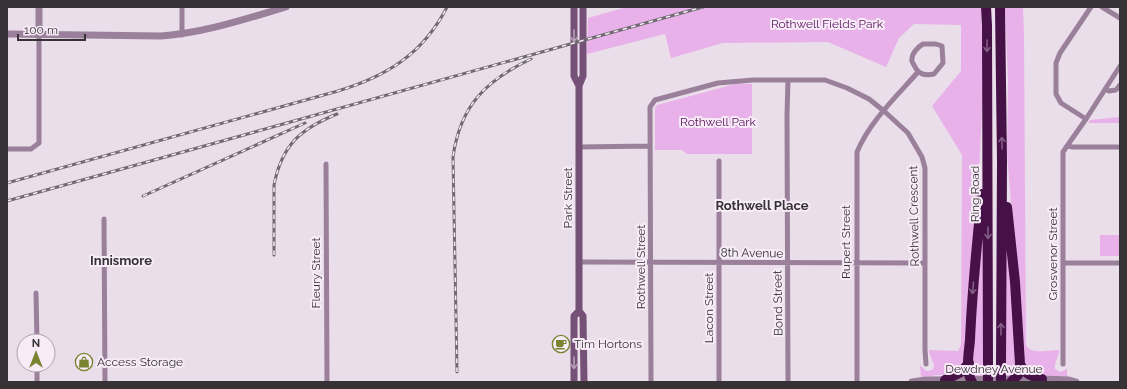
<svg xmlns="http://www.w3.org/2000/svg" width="1127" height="389" font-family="Raleway,sans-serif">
<rect width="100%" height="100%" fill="#eadeea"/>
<path fill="#e9b1e9" d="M627 7H981L983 68 982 110 978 192 965 356 961 368 948 374 921 377 920 365 926 371 932 370 934 367C934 360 929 357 929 350L958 351 961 345 962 155 932 106 961 71V25L914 24 899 38 886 67 828 42 723 43 671 58 665 34 587 54 588 18Z
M1005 7H1023L1024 35 1026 345C1030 355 1050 350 1059 350 1059 357 1054 362 1055 369L1060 372 1065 370 1067 368V377L1039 375 1033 374 1024 363 1021 312 1011 203 1007 154 1008 80Z
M735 84H752V154H687L682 150H655V107L657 105Z
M1120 117V123H1088L1090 120Z
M1005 219 1016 348 1014 376 1005 377Z
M983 228 984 377H973L972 346Z
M1100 235H1120V256H1100Z"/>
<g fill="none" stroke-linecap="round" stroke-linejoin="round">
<path stroke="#9a809a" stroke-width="5" d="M1102 7 1120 18
M182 35V7
M923 44H936L942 46 943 63 934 74C924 76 918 74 914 65 913 63 911 61 912 59 912 53 918 47 923 44Z
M788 80 787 115 788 382
M1105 89 1109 91 1116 90 1120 85
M1086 119 1061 103 1056 94V63L1060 53 1091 7
M1067 146 1073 147H1120
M579 147 650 146
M7 149H31L39 143V34
M719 161V382
M326 164 327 382
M104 219 105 382
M579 262 925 263
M1063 263H1120
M36 293 37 341
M1063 364V152L1067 146 1086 119 1120 66
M37 365V382
M651 382 650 107 655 100 718 83 753 80H825L847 88 869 99 884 111 908 133 922 157 925 168V350L926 364
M857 382V152C870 121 896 97 918 72"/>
<path stroke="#9a809a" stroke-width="7" d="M7 34 161 36C204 33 245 19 286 7
M39 34V7
M912 382 926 380 1042 379 1069 380 1076 382"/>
<path stroke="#765177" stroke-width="7" d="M574 7V76L579 86
M579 311 583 316 584 382
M574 382V316L579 311V86L583 76V7"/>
<path stroke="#451147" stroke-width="10" d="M986 7 987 26 988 367
M1000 7 1002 161 1001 368
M1007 207 1015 282 1020 364 1018 375 1011 382
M1020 364C1025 374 1031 376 1042 379
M945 380 961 372 969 363
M972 382C965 371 969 352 970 340 972 291 977 242 982 194"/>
<defs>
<path id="rail" d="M7 183 338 91C387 76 423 54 447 7
M143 196 305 123
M7 201 703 7
M274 255V185C282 145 300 129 337 114
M457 372 453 157C460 106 486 80 531 59"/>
</defs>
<use href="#rail" stroke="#716b71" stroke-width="3"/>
<use href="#rail" stroke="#f7ecf7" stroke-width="1.5" stroke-dasharray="4.5" stroke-linecap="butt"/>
<path stroke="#451147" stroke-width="10" d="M988 367V382
M1001 382V368"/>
</g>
<defs><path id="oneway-shaft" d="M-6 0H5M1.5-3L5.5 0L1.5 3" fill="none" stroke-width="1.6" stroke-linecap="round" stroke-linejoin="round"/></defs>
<g stroke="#b69eb7">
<use href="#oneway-shaft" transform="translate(574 36) rotate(90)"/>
<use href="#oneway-shaft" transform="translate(574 363) rotate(90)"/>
</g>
<g stroke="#835e85">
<use href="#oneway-shaft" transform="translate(987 46) rotate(90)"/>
<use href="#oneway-shaft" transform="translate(1002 143) rotate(-91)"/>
<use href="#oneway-shaft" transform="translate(988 233) rotate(90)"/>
<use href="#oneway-shaft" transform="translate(973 288) rotate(95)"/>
<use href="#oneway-shaft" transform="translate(1001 329) rotate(-90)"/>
</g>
<defs>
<symbol id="cafe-ring" viewBox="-11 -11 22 22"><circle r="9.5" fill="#f7ecf7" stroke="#798330" stroke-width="1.5"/><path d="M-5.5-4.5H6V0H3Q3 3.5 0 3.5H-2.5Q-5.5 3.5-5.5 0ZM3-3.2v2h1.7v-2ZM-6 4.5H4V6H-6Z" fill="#798330"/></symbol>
<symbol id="shop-ring" viewBox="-11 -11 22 22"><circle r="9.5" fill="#f7ecf7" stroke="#798330" stroke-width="1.5"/><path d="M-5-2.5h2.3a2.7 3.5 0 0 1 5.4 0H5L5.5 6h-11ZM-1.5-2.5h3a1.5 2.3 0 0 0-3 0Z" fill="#798330"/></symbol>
</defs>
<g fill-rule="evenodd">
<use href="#cafe-ring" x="551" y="334" width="20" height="20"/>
<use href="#shop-ring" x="74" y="352" width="20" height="20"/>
</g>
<g text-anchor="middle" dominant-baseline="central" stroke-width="4" stroke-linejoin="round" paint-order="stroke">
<g font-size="12" fill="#59115d" stroke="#f7ecf7">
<text x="827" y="24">Rothwell Fields Park</text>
<text x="718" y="122">Rothwell Park</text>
</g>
<g font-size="12" fill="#363236" stroke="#f7ecf7">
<text transform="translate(975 194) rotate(-90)">Ring Road</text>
<text transform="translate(568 198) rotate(-90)">Park Street</text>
<text transform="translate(914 216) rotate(-91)">Rothwell Crescent</text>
<text transform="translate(846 242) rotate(-90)">Rupert Street</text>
<text transform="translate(752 253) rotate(1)">8th Avenue</text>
<text transform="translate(1053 254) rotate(-90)">Grosvenor Street</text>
<text transform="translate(641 267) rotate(-90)">Rothwell Street</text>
<text transform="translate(316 273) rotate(-90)">Fleury Street</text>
<text transform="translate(778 303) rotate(-91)">Bond Street</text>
<text transform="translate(709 308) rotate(-90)">Lacon Street</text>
<text x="994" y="369">Dewdney Avenue</text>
</g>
<g font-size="12" fill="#363236" stroke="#f7ecf7" text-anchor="start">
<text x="574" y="344">Tim Hortons</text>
<text x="97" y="362">Access Storage</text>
</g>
<g font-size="13" font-weight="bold" fill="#363236" stroke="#f7ecf7">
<text x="762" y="205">Rothwell Place</text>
<text x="121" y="260">Innismore</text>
</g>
</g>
<rect width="1127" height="389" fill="none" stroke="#363236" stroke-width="16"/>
<g transform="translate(36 353)"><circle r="19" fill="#f7ecf7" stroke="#aaa2aa"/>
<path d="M0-3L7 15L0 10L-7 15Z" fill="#798330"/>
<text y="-6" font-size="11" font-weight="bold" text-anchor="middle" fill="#363236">N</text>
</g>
<path d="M18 34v6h67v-6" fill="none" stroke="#363236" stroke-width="2"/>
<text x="24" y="34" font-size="12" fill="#363236" stroke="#f7ecf7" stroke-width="3" paint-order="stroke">100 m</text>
</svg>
